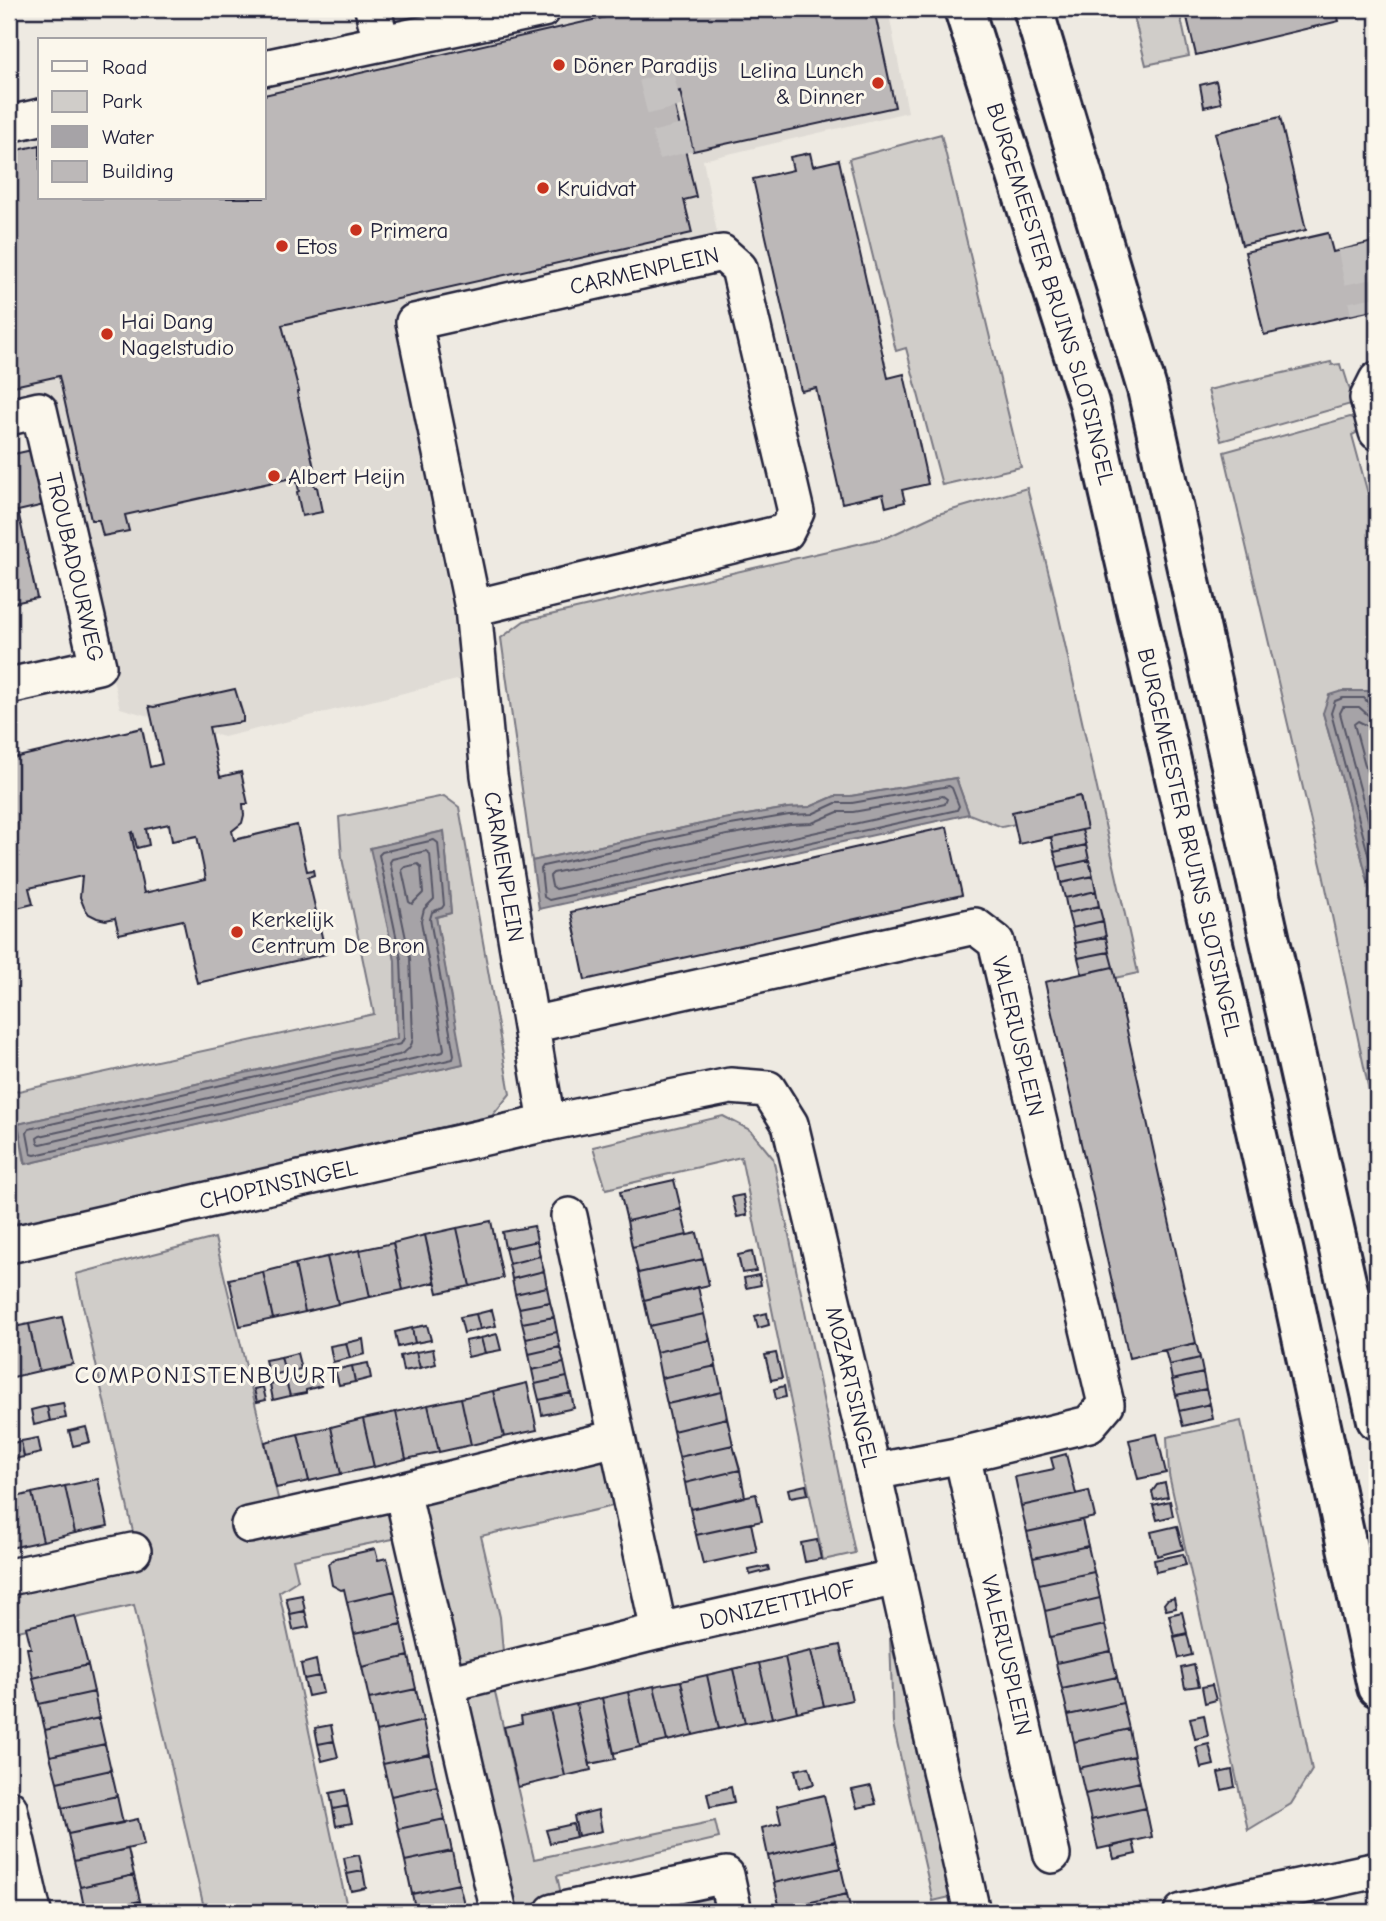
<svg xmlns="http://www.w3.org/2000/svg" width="1386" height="1921" font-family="'Comic Neue',sans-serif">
<rect width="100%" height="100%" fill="#eeeae2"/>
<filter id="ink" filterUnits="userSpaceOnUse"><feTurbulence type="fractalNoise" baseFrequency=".0143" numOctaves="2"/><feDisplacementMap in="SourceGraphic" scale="14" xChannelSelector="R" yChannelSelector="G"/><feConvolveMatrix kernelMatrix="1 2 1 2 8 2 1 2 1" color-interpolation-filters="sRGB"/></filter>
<g filter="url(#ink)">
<path fill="#dfdbd5" d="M408 9H888L908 112 703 160 719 243 396 318 465 678 224 737 120 708 44 397 9 403V138L40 131V198H264V80L416 46Z"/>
<path fill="#d0cdc9" stroke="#797882" stroke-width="2" fill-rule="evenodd" d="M1132 9H1179L1189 56 1146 65Z
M941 134 1021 467 942 485 906 348 896 351 849 159Z
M1331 362 1332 365 1340 364 1342 371H1344L1353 400 1351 404 1221 441 1208 390Z
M1350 417 1357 419 1360 431 1352 435 1368 494 1377 493V517L1374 518 1377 528V705L1368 691 1323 713 1344 787 1377 917V1128L1322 869 1224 452Z
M1027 488 1052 586 1138 973 1110 979 1072 811 1002 827 969 814 956 778 851 796H835L810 807 788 808 724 819 532 861 501 638 524 621 888 537 935 515Z
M444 796 459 807 510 1094 492 1116 21 1224 9 1220V1093L374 1014 342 858 339 817ZM444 831 451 913 436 917 462 1064 25 1164 18 1124 397 1039 395 960 371 848Z
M723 1116 750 1130 773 1158 855 1553 823 1560 741 1157 606 1189 593 1147Z
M215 1238 286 1531 603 1457 613 1506 481 1536 500 1617 503 1652 456 1664 423 1533 293 1559 298 1580 279 1592 348 1912H205L134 1605 9 1633V1589L139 1559 76 1274Z
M1241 1421 1312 1770 1291 1804 1248 1830 1169 1475 1167 1437Z
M890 1637 950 1897 933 1901 893 1724Z
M494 1688 534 1859 715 1821 719 1838 557 1876 565 1912H510L463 1693Z
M711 1896 715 1912H685L682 1902Z"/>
<path fill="#a6a3a7" stroke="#716f7c" stroke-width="2" d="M1342 691H1368L1377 705V917L1344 787 1323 713 1329 695Z
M956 778 969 814 539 909 532 861 724 819 788 808 810 807 835 796H851Z
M444 831 451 913 436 917 463 1064 26 1164 18 1124 397 1039 395 960 370 848Z"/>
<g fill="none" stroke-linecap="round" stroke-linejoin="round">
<path stroke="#575666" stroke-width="2" d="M1377 707 1371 706 1364 698H1343L1335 701 1331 713 1377 888
M1377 716 1368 715 1359 707H1343L1340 713 1377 853
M1377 727 1368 726 1358 721 1354 724 1377 810
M949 786 952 788 959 806 957 810 549 900 544 897 541 869 543 866 725 826 789 815 812 814 836 803H852Z
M943 796 947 799 945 804 556 889 552 886 550 876 553 873 727 835 790 824 812 823 838 812H853Z
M434 840 438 843 444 905 442 908 432 912 430 919 454 1055 453 1059 35 1155 31 1154 27 1133 29 1129 401 1044 404 1038 401 959 379 855 382 852Z
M426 851 430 854 434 899 424 909 421 921 444 1049 443 1052 41 1144 38 1143 37 1138 40 1136 399 1055C407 1052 412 1047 413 1038L410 958 390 862 392 859Z
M418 864 421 867 423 893 412 904 409 902 402 870 405 867Z"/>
</g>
<path fill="#bcb8b8" stroke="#22223b" stroke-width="2" fill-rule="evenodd" d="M641 9H874L895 107 693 151 680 91 672 93 696 197 684 200 692 233 282 325 299 391 297 392 315 472H311L315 487H317L322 512 302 516 297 492 299 491 296 477 125 515 129 531 103 536 99 520H91L59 376 9 387V152L40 145V198H264V95Z
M1185 9H1336L1339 21 1196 55Z
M1216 81 1221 103 1204 107 1200 85Z
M1280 117 1306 230 1242 245 1215 133Z
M810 153 813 166 839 160 888 378 904 374 928 484 902 490 905 502 886 507 883 494 842 503 816 388 801 391 753 179 793 170 790 157Z
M1328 233 1333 252 1377 241V309L1264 335 1245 252Z
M32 450 44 505 18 511 37 598 9 604V455Z
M235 689 243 715V722L209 727 220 777 241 772 248 804H243L244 815 242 823 232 831 234 840 297 825 307 871 313 870 314 875 308 877 326 954 197 983 183 920 119 934 115 918 106 920 97 918 89 914 84 907 80 897 82 876 29 888 33 904 9 910V759L142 728 150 767 162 764 149 706 154 707ZM169 824 172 841 197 836 206 879 144 893 131 833 133 832 137 848 149 845 146 829Z
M1080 796 1087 829 1019 844 1012 812Z
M947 827 962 895 585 980 571 912Z
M1082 830 1086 845 1054 852 1051 837Z
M1086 845 1089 860 1058 867 1054 852Z
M1089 860 1093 876 1061 883 1058 867Z
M1093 876 1096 891 1065 898 1061 883Z
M1096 891 1099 906 1068 913 1065 898Z
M1099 906 1103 921 1072 928 1068 913Z
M1103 921 1106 937 1075 943 1072 928Z
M1106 937 1109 952 1078 958 1075 943Z
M1109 952 1113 967 1082 974 1078 958Z
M1113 967 1196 1343 1129 1358 1045 982Z
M674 1180 681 1209 627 1221 620 1192Z
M743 1195 747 1215 737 1217 732 1197Z
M681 1209 687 1235 632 1247 627 1221Z
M491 1221 503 1278 470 1286 457 1228Z
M534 1226 537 1241 505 1248 502 1232Z
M457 1228 470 1286 438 1293 425 1235Z
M697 1233 703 1259 638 1273 632 1247Z
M425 1235 435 1282 403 1290 393 1243Z
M537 1241 540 1256 509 1264 505 1248Z
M393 1243 403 1290 370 1297 360 1250Z
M360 1250 370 1297 338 1304 327 1257Z
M752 1252 756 1271 742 1273 738 1255Z
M540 1256 544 1271 512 1279 509 1264Z
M327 1257 338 1304 305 1312 295 1264Z
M703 1259 709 1285 644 1300 638 1273Z
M295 1264 305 1312 273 1319 263 1272Z
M544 1271 547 1287 515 1294 512 1279Z
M263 1272 273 1319 240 1326 229 1279Z
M759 1275 761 1285 746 1288 744 1278Z
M547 1287 550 1302 519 1308 515 1294Z
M698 1287 704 1314 650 1326 644 1300Z
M550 1302 554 1317 522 1323 519 1308Z
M492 1310 496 1326 480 1329 476 1314Z
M767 1313 769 1325 758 1328 755 1316Z
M476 1314 480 1329 464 1333 460 1317Z
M704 1314 710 1340 656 1352 650 1326Z
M62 1317 73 1364 39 1371 29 1324Z
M554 1317 557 1332 526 1339 522 1323Z
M29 1324 39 1371 9 1378V1328Z
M427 1325 431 1340 415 1343 412 1328Z
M412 1328 415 1343 398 1347 395 1332Z
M557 1332 560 1347 529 1354 526 1339Z
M497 1334 501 1350 485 1353 481 1338Z
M481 1338 485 1353 468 1357 465 1341Z
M363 1339 365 1354 350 1358 346 1343Z
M710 1340 716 1366 661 1378 656 1352Z
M346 1343 350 1358 333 1362 330 1346Z
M1196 1343 1200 1358 1169 1365 1165 1350Z
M560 1347 564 1363 532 1370 529 1354Z
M433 1349 436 1364 420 1368 416 1352Z
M416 1352 420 1368 403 1371 400 1356Z
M297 1353 301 1369 285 1372 281 1357Z
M776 1353 782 1378 771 1380 765 1355Z
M281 1357 285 1372 269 1376 265 1360Z
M1200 1358 1203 1373 1172 1380 1169 1365Z
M368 1363 371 1378 355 1382 352 1366Z
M564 1363 567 1377 535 1384 532 1370Z
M352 1366 355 1382 339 1385 335 1370Z
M716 1366 722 1392 667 1404 661 1378Z
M1203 1373 1206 1389 1176 1395 1172 1380Z
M319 1374 321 1386 306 1390V1393L290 1396 286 1381Z
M567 1377 571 1393 539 1400 535 1384Z
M286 1381 290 1396 273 1400 270 1384Z
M527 1383 537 1430 504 1437 493 1391Z
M784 1386 786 1397 776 1399 774 1389Z
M263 1387 266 1400 257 1402 254 1389Z
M1206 1389 1210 1404 1179 1411 1176 1395Z
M493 1391 504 1437 471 1445 461 1398Z
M722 1392 727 1418 673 1431 667 1404Z
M571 1393 574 1408 542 1415 539 1400Z
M461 1398 471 1445 439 1452 428 1405Z
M63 1403 66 1418 50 1421 47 1406Z
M1210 1404 1213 1419 1183 1426 1179 1411Z
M428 1405 439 1452 406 1459 396 1412Z
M47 1406 50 1421 34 1425 31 1410Z
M396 1412 406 1459 374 1467 363 1419Z
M727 1418 733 1445 679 1457 673 1431Z
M363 1419 374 1467 341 1474 331 1427Z
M86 1427 90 1442 73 1446 69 1431Z
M331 1427 341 1474 309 1481 298 1434Z
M298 1434 309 1481 276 1488 265 1442Z
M1157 1434 1166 1473 1138 1479 1129 1440Z
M38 1438 41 1453 24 1457 21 1441Z
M21 1441 24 1457 9 1460V1444Z
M733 1445 740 1470 685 1483 679 1457Z
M1066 1454 1076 1494 1021 1506 1015 1477 1054 1469 1051 1458Z
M740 1470 745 1497 690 1509 685 1483Z
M98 1479 108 1526 75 1533 65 1486Z
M1165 1483 1168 1497 1154 1500 1152 1492 1157 1485Z
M806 1485 808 1494 790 1497 788 1489Z
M65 1486 75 1533 43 1541 32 1493Z
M1089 1491 1095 1517 1027 1532 1021 1506Z
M32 1493 43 1541 10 1548 9 1540V1499Z
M756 1494 762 1521 696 1535 690 1509Z
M1170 1501 1173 1516 1157 1520 1153 1505Z
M1082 1520 1088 1546 1033 1558 1027 1532Z
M751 1523 757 1552 703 1564 696 1535Z
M1177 1526 1183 1549 1157 1556 1151 1532Z
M817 1540 821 1559 805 1562 801 1543Z
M1088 1546 1094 1572 1039 1584 1033 1558Z
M375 1549 378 1560 387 1558 395 1591 347 1602 344 1589 341 1590 332 1585 328 1564 336 1558Z
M1183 1554 1186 1565 1156 1572 1154 1560Z
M768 1566 769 1570 750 1575 749 1570Z
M1094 1572 1100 1598 1045 1611 1039 1584Z
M395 1591 402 1624 354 1634 347 1602Z
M302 1595 305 1611 290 1614 286 1598Z
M1100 1598 1105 1625 1050 1637 1045 1611Z
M1174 1598 1176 1608 1166 1610 1164 1604 1167 1600Z
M305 1611 309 1627 293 1630 290 1614Z
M1182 1612 1187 1633 1174 1636 1169 1615Z
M75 1616 88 1665 33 1678 27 1648H31L26 1627Z
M402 1624 409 1656 362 1667 354 1634Z
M1105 1625 1111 1651 1056 1663 1050 1637Z
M1187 1634 1192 1655 1179 1658 1174 1637Z
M840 1645 852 1700 824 1706 811 1651Z
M811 1651 824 1706 797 1712 785 1657Z
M1111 1651 1117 1677 1062 1689 1056 1663Z
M409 1656 416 1689 369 1699 362 1667Z
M785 1657 797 1712 772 1718 759 1663Z
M316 1660 319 1676 304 1679 301 1664Z
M759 1663 772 1718 745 1723 733 1669Z
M88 1665 94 1692 39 1704 33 1678Z
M1194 1665 1199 1686 1185 1688 1181 1668Z
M733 1669 745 1723 719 1729 707 1675Z
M707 1675 719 1729 693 1735 681 1681Z
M319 1676 323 1693 308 1696 304 1679Z
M1117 1677 1123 1703 1068 1715 1062 1689Z
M681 1681 693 1735 667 1741 654 1686Z
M1212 1685 1216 1700 1205 1703 1202 1687Z
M654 1686 667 1741 640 1747 628 1692Z
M416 1689 423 1721 376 1732 369 1699Z
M94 1692 99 1718 45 1730 39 1704Z
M628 1692 640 1747 614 1753 602 1698Z
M602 1698 615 1759 590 1764 576 1704Z
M1123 1703 1129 1729 1074 1742 1068 1715Z
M576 1704 591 1770 565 1776 550 1710Z
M550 1710 565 1776 518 1787 504 1727 522 1723 521 1716Z
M1204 1715 1208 1736 1195 1739 1190 1718Z
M99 1718 105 1744 50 1756 45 1730Z
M423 1721 430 1754 383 1764 376 1732Z
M331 1725 334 1741 318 1744 315 1728Z
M1129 1729 1134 1756 1079 1768 1074 1742Z
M334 1741 338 1757 322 1761 318 1744Z
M105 1744 111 1770 57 1782 50 1756Z
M1209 1744 1214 1765 1201 1768 1196 1747Z
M430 1754 437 1786 391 1796 383 1764Z
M1134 1756 1140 1782 1085 1794 1079 1768Z
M809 1767 814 1784 799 1788 795 1770Z
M111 1770 117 1796 62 1808 57 1782Z
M1232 1770 1235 1787 1222 1790 1218 1773Z
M1140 1782 1146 1808 1091 1820 1085 1794Z
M437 1786 445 1819 398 1829 391 1796Z
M871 1786 876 1804 857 1808 852 1790Z
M731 1787 734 1802 710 1807 707 1793Z
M345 1790 348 1806 333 1809 330 1793Z
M824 1795 835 1841 768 1856 762 1828 781 1823 777 1806Z
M117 1796 123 1823 68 1834 62 1808Z
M348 1806 352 1823 336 1826 333 1809Z
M1146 1808 1152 1837 1098 1849 1091 1820Z
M598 1810 602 1831 578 1836 574 1816Z
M138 1819 144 1845 74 1861 68 1834Z
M445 1819 452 1851 405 1861 398 1829Z
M573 1824 576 1837 550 1843 546 1830Z
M835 1841 841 1868 774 1883 768 1856Z
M1133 1841 1136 1854 1114 1859 1111 1847Z
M128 1849 134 1875 80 1887 74 1861Z
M452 1851 459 1884 412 1894 405 1861Z
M359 1855 363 1871 347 1874 344 1858Z
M841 1868 847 1894 780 1909 774 1883Z
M363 1871 366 1888 351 1891 347 1874Z
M134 1875 140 1901 85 1912 80 1887Z
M459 1884 466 1912H416L412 1894Z
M847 1894 851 1912H781L780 1909Z
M140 1901 143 1912H89Z"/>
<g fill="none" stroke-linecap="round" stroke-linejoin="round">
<path stroke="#c5c2c1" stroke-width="35" stroke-dasharray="35 18" stroke-linecap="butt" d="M656 76 676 155
M1355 247 1368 311"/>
<defs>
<g id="minor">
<path d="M373 9 381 43"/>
<path d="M264 68 543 9"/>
<path d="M9 124 40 117"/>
<path d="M1377 380 1368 398 1377 432"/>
<path id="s1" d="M9 417 39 410 98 666 9 686"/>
<path id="s2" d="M473 608 414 322 722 253 739 268 796 512 786 532 473 608 489 775 547 1123"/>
<path id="s3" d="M531 1025 975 926 996 942 1106 1404 1089 1424 962 1455 873 1472"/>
<path d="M569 1216 659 1631"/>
<path id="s4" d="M9 1245 547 1123 730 1086 768 1089 790 1124 873 1472 972 1912"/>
<path id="s5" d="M962 1455 1052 1855"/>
<path d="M402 1491 616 1438"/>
<path d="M249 1525 402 1491 499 1912"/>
<path d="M9 1577 133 1551"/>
<path id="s6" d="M447 1684 659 1631 897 1577"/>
<path d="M9 1808 33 1912"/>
<path d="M553 1912 726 1875 734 1912"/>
<path d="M1182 1912 1377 1870"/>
</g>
<g id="major">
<path id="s7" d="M964 9 1089 403 1284 1253 1377 1687"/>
<path d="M1033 9 1147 389 1377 1420"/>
</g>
</defs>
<use href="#minor" stroke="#22223b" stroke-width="40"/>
<use href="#major" stroke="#22223b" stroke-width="44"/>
<use href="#minor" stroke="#fbf7ec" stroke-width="35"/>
<use href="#major" stroke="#fbf7ec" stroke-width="38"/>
</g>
</g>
<g fill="#c8321e" stroke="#fbf7ec" stroke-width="2.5">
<circle cx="559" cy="65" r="7"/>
<circle cx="878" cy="83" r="7"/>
<circle cx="543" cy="188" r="7"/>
<circle cx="356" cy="230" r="7"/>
<circle cx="282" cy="246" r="7"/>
<circle cx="107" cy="334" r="7"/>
<circle cx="274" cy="476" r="7"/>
<circle cx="237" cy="932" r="7"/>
</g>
<g text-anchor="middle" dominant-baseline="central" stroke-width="6" stroke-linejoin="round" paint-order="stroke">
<g font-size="23" fill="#22223b" stroke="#fbf7ec" text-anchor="start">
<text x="573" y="65">Döner Paradijs</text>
<text x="864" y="70" text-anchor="end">Lelina Lunch<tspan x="864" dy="26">&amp; Dinner</tspan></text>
<text x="557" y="188">Kruidvat</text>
<text x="370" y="230">Primera</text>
<text x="296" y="246">Etos</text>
<text x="121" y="321">Hai Dang<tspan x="121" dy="26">Nagelstudio</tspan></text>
<text x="288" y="476">Albert Heijn</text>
<text x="251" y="919">Kerkelijk<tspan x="251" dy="26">Centrum De Bron</tspan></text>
</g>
<g font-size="23" fill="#22223b" stroke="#fbf7ec">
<text stroke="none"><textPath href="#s2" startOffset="528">CARMENPLEIN</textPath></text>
<text stroke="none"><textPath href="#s7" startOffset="298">BURGEMEESTER BRUINS SLOTSINGEL</textPath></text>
<text stroke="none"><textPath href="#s1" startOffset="192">TROUBADOURWEG</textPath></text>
<text stroke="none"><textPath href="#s7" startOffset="864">BURGEMEESTER BRUINS SLOTSINGEL</textPath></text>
<text stroke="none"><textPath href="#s2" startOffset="1486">CARMENPLEIN</textPath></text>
<text stroke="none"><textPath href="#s3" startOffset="578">VALERIUSPLEIN</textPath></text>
<text stroke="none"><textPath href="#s4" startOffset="276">CHOPINSINGEL</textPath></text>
<text stroke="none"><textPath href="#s4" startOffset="1088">MOZARTSINGEL</textPath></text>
<text stroke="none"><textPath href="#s6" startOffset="340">DONIZETTIHOF</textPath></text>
<text stroke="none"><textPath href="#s5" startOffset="205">VALERIUSPLEIN</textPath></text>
</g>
<g font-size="24" letter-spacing="2" fill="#22223b" stroke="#fbf7ec">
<text x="208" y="1375">COMPONISTENBUURT</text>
</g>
</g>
<rect width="1386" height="1921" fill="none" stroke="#fbf7ec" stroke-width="35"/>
<rect x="18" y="18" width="1351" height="1886" fill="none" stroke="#22223b" stroke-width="2.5" filter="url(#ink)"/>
<rect x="38" y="38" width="228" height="161" fill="#fbf7ec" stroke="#a4a2a5" stroke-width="2"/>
<rect x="52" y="61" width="35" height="10" fill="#fbf7ec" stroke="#a4a2a5" stroke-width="2"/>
<text x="102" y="74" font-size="21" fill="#22223b">Road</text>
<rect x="52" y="91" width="35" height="21" fill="#d0cdc9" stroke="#a4a2a5" stroke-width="2"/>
<text x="102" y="108" font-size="21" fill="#22223b">Park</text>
<rect x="52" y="126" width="35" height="21" fill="#a6a3a7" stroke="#a4a2a5" stroke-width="2"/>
<text x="102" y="144" font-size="21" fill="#22223b">Water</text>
<rect x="52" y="161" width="35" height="21" fill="#bcb8b8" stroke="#a4a2a5" stroke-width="2"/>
<text x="102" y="178" font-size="21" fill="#22223b">Building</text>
</svg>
